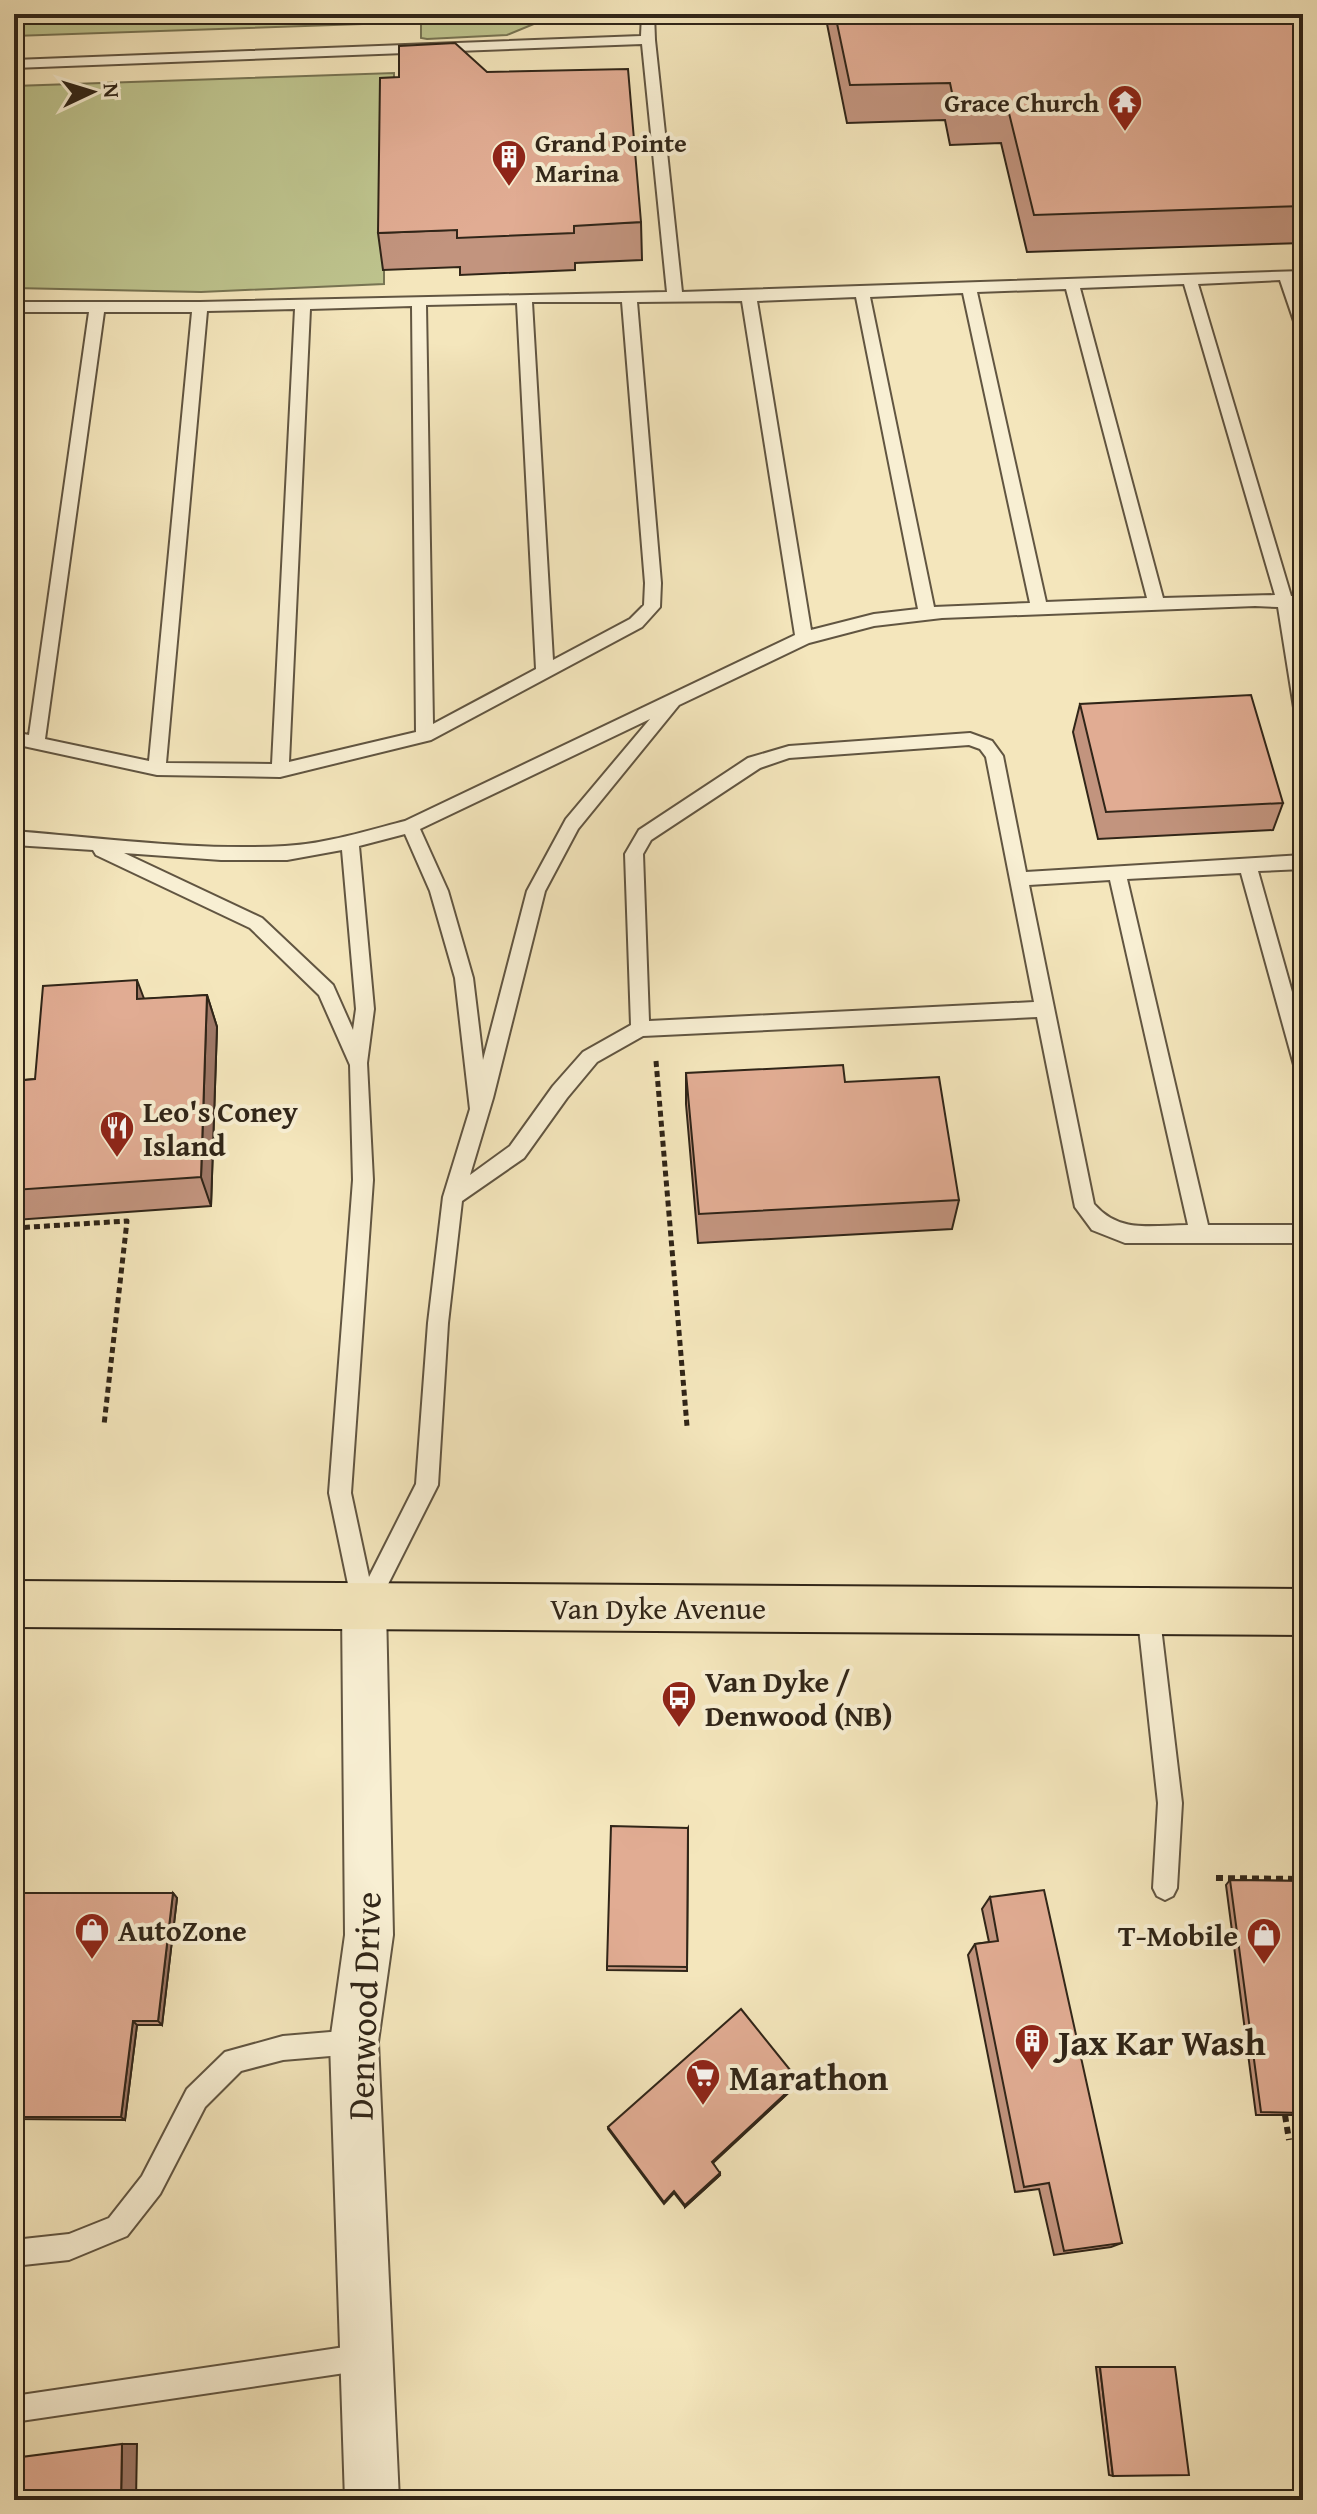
<svg xmlns="http://www.w3.org/2000/svg" width="1317" height="2514" font-family="'Gentium Book Plus',serif">
<rect width="100%" height="100%" fill="#f4e6bc"/>
<filter id="stains"><feTurbulence type="fractalNoise" baseFrequency=".0025" numOctaves="4"/><feColorMatrix values="0 0 0 0 .2 0 0 0 0 .09 0 0 0 0 .02 0 0 0 .5 -.17"/></filter>
<radialGradient id="worn" r=".72"><stop offset=".6" stop-color="#630" stop-opacity="0"/><stop offset="1" stop-color="#630" stop-opacity=".3"/></radialGradient>
<path fill="#bec48e" stroke="#777453" stroke-width="2" d="M14 14H558L507 35 427 39 421 38V22L14 36Z
M394 73V115L384 116V284L201 292 14 288V86Z"/>
<g fill="none" stroke-linecap="round" stroke-linejoin="round">
<defs>
<path id="lane" d="M642 14H654L655 40 682 292 1303 271V279L1294 280 1303 305V332L1296 327 1280 280 1198 284 1291 596H1303V608L1294 607 1303 662V720L1295 714 1278 607 1255 606 942 618 874 626 809 643 679 705 578 829 545 891 493 1098 470 1175 510 1146 553 1086 583 1052 631 1025 625 854 639 830 748 758 789 746 970 733 992 741 1003 756 1026 872 1303 855V869L1258 871 1303 1031V1073L1296 1070 1294 1065 1241 873 1127 879 1208 1225H1303V1243H1125L1092 1230 1075 1207 1037 1017 643 1036 597 1062 567 1098 524 1158 462 1201 448 1323 438 1485 374 1612 364 1618 356 1615 353 1608 329 1493 353 1180 350 1065 319 995 250 928 96 855 93 850 14 845V831C103 838 195 851 285 846 325 844 366 831 405 821L795 635 742 301 637 302 661 583 660 607 642 627 431 740 280 777 157 775 14 744V732L29 735 89 312H14V302H200L667 292 642 44 14 68V60L641 36ZM1184 284 1275 595 1163 598 1080 288ZM1066 289 1147 598 1046 602 977 292ZM963 293 1030 603 934 607 870 297ZM856 297 918 609 874 614 811 630 757 301ZM532 302H622L645 583 644 605 630 619 553 660ZM517 303 536 669 433 724 426 305ZM412 306 416 732 289 762 310 309ZM295 309 272 764 166 763 207 311ZM104 312H192L149 761 45 739ZM650 719 566 819 527 891 483 1060 473 978 448 891 420 829ZM969 745 980 749 986 757 1034 1002 649 1021 643 854 651 840 760 768 789 758ZM405 834 430 891 455 978 470 1109 443 1197 428 1323 416 1484 369 1577 351 1493 373 1180 367 1063 374 1009 359 846ZM342 850 356 1009 353 1030 333 985 262 918 124 853 221 860H287ZM1110 880 1188 1225C1152 1225 1120 1234 1094 1204L1029 885Z
M1148 1600 1156 1603 1159 1610 1182 1803 1177 1888 1173 1896 1165 1900 1157 1896 1153 1888 1158 1803 1137 1610 1140 1603Z
M354 2030 363 2033 366 2042 363 2051 354 2054 283 2060 241 2071 205 2107 160 2194 127 2236 69 2260 14 2266V2240L69 2234 109 2218 142 2176 187 2089 225 2052 283 2036Z
M365 2344 374 2348 378 2357 374 2366 365 2370 14 2422V2396Z"/>
<path id="street" d="M364 1587 380 1593 386 1608 393 1935 378 2042 399 2500H345L330 2042 345 1935 342 1608 348 1593Z"/>
<path id="primary" d="M14 1581 1303 1589V1635L14 1627Z"/>
</defs>
<use href="#lane" stroke="#615541" stroke-width="4"/>
<use href="#street" stroke="#615541" stroke-width="4"/>
<use href="#primary" stroke="#302518" stroke-width="4"/>
<path stroke="#302518" stroke-width="5" stroke-dasharray="6 4" stroke-linecap="butt" d="M14 983 22 924
M656 1061 687 1426
M14 1228 127 1221 104 1425"/>
<path stroke="#302518" stroke-width="6" stroke-dasharray="7 5" stroke-linecap="butt" d="M1216 1878 1303 1879
M1285 2115 1289 2140"/>
<use href="#lane" fill="#f8efd3" fill-rule="evenodd"/>
<use href="#street" fill="#f8efd3" fill-rule="evenodd"/>
<use href="#primary" fill="#f4e6bc" fill-rule="evenodd"/>
</g>
<path fill="#c2947e" stroke="#302518" stroke-width="2" d="M825 14H1303V243L1027 252 1001 143 950 145 945 120 847 123Z
M641 222 642 260 575 263V270L460 275V267L383 270 378 233Z
M1080 704 1283 803 1273 830 1098 839 1073 732Z
M207 995 217 1027 211 1206 15 1220 14 1217V1081L35 1079 144 999Z
M686 1073 845 1082 959 1200 952 1229 698 1243 686 1104Z
M688 1828 687 1971 607 1970V1966Z
M1230 1880 1303 1881V2115H1256L1226 1885Z
M14 1893H173L177 1898 162 2025H137L125 2120 14 2119Z
M990 1897 1122 2243 1111 2247 1054 2255 1039 2189 1015 2192 968 1955 975 1944 989 1942 982 1909Z
M798 2084 713 2163 720 2175 685 2207 674 2193 664 2204 608 2129V2127Z
M1096 2367H1100L1113 2476 1109 2475Z"/>
<path fill="#9e7867" stroke="#302518" stroke-width="2" d="M137 980 149 1012 137 999Z
M207 995 217 1027 211 1206 201 1177Z
M173 1893 177 1898 162 2025 158 2021Z
M133 2021 137 2025 125 2120 121 2117Z
M799 2081 798 2084 711 2164 712 2162Z
M720 2173V2175L685 2207V2205Z
M122 2444H137L136 2500H121Z"/>
<path fill="#e1ac93" stroke="#302518" stroke-width="2" d="M835 14H1303V206L1034 215 1007 105 955 107 950 83 850 85Z
M455 43 487 72 628 69 641 222 574 226V233L457 238V230L378 233 380 78 399 77V46Z
M1251 695 1283 803 1106 812 1080 704Z
M137 980V999L207 995 201 1177 14 1190V1081L35 1079 43 986Z
M843 1065 845 1082 939 1077 959 1200 699 1214 686 1073Z
M611 1826 688 1828 687 1967 607 1966Z
M1230 1880 1303 1881V2113L1261 2112Z
M1044 1890 1122 2243 1064 2251 1049 2183 1024 2187 975 1944 998 1941 990 1897Z
M14 1893H173L158 2021H133L121 2117H14Z
M741 2009 799 2081 712 2162 720 2173 685 2205 674 2191 664 2202 608 2127Z
M1100 2367H1175L1189 2475 1113 2476Z
M122 2444 121 2500H14V2458Z"/>
<defs>
<symbol id="temple-pin" viewBox="-11 -11 22 30"><path d="M0 17L-7.5 6A9.5 9.5 0 1 1 7.5 6Z" fill="#8f2418" stroke="#f8efd3"/><path d="M0-6L5-2H3V0L6.5 2.5H4V6H1.5V3h-3V6H-4V2.5H-6.5L-3 0V-2H-5Z" fill="#fff"/></symbol>
<symbol id="building-pin" viewBox="-11 -11 22 30"><path d="M0 17L-7.5 6A9.5 9.5 0 1 1 7.5 6Z" fill="#8f2418" stroke="#f8efd3"/><path d="M-4-6H4V6H1V3H-1V6H-4ZM-2.5-4.3h1.7v1.8h-1.7ZM.8-4.3h1.7v1.8H.8ZM-2.5-1h1.7V.8h-1.7ZM.8-1h1.7V.8H.8Z" fill="#fff"/></symbol>
<symbol id="restaurant-pin" viewBox="-11 -11 22 30"><path d="M0 17L-7.5 6A9.5 9.5 0 1 1 7.5 6Z" fill="#8f2418" stroke="#f8efd3"/><path d="M-5-6h1v4h1v-4h1v4h1v-4h1v5L-1.5 .5V6h-2V.5L-5-1ZM5-6V6H3V1.5H1.5Q1.5-4 5-6Z" fill="#fff"/></symbol>
<symbol id="bus-pin" viewBox="-11 -11 22 30"><path d="M0 17L-7.5 6A9.5 9.5 0 1 1 7.5 6Z" fill="#8f2418" stroke="#f8efd3"/><path d="M-5-6H5V4H4V6H2V4H-2V6H-4V4H-5ZM-3.5-4V0h7V-4ZM-3.5 1.2v1.5H-2V1.2ZM2 1.2v1.5H3.5V1.2Z" fill="#fff"/></symbol>
<symbol id="shop-pin" viewBox="-11 -11 22 30"><path d="M0 17L-7.5 6A9.5 9.5 0 1 1 7.5 6Z" fill="#8f2418" stroke="#f8efd3"/><path d="M-5-2.5h2.3a2.7 3.5 0 0 1 5.4 0H5L5.5 6h-11ZM-1.5-2.5h3a1.5 2.3 0 0 0-3 0Z" fill="#fff"/></symbol>
<symbol id="supermarket-pin" viewBox="-11 -11 22 30"><path d="M0 17L-7.5 6A9.5 9.5 0 1 1 7.5 6Z" fill="#8f2418" stroke="#f8efd3"/><path d="M-6-5.5h2.5l.6 2H6L4.5 2H-2.5L-4.4-4H-6ZM-1.5 3.2a1.3 1.3 0 1 0 .1 0ZM3 3.2a1.3 1.3 0 1 0 .1 0Z" fill="#fff"/></symbol>
</defs>
<g fill-rule="evenodd">
<use href="#temple-pin" x="1105" y="82" width="40" height="54"/>
<use href="#building-pin" x="489" y="137" width="40" height="54"/>
<use href="#restaurant-pin" x="97" y="1108" width="40" height="54"/>
<use href="#bus-pin" x="659" y="1678" width="40" height="54"/>
<use href="#shop-pin" x="72" y="1910" width="40" height="54"/>
<use href="#shop-pin" x="1244" y="1915" width="40" height="54"/>
<use href="#building-pin" x="1012" y="2021" width="40" height="54"/>
<use href="#supermarket-pin" x="683" y="2056" width="40" height="54"/>
</g>
<g text-anchor="middle" dominant-baseline="central" stroke-width="8" stroke-linejoin="round" paint-order="stroke">
<g font-size="26" font-weight="bold" fill="#302518" stroke="#f8efd3" text-anchor="end">
<text x="1099" y="102">Grace Church</text>
<text x="535" y="142" text-anchor="start">Grand Pointe<tspan x="535" dy="30">Marina</tspan></text>
</g>
<g font-size="30" font-weight="bold" fill="#302518" stroke="#f8efd3" text-anchor="start">
<text x="143" y="1111">Leo's Coney<tspan x="143" dy="34">Island</tspan></text>
<text x="705" y="1681">Van Dyke /<tspan x="705" dy="34">Denwood (NB)</tspan></text>
<text x="118" y="1930">AutoZone</text>
<text x="1238" y="1935" text-anchor="end">T-Mobile</text>
</g>
<g font-size="30" fill="#302518" stroke="#f8efd3">
<text x="658" y="1608">Van Dyke Avenue</text>
</g>
<g font-size="36" fill="#302518" stroke="#f8efd3">
<text transform="translate(363 2006) rotate(-88)">Denwood Drive</text>
</g>
<g font-size="36" font-weight="bold" fill="#302518" stroke="#f8efd3" text-anchor="start">
<text x="1058" y="2041">Jax Kar Wash</text>
<text x="729" y="2076">Marathon</text>
</g>
</g>
<rect width="1317" height="2514" fill="none" stroke="#f4e6bc" stroke-width="48"/>
<rect x="16" y="16" width="1285" height="2482" fill="none" stroke="#302518" stroke-width="4"/>
<rect x="24" y="24" width="1269" height="2466" fill="none" stroke="#302518" stroke-width="2"/>
<g transform="translate(92 92) rotate(86)" stroke="#f8efd3" stroke-width="6" paint-order="stroke">
<path d="M0-6L14 30L0 20L-14 30Z" fill="#302518"/>
<text y="-12" font-size="22" font-weight="bold" text-anchor="middle" fill="#302518">N</text>
</g>
<rect width="100%" height="100%" filter="url(#stains)"/>
<rect width="100%" height="100%" fill="url(#worn)"/>
</svg>
